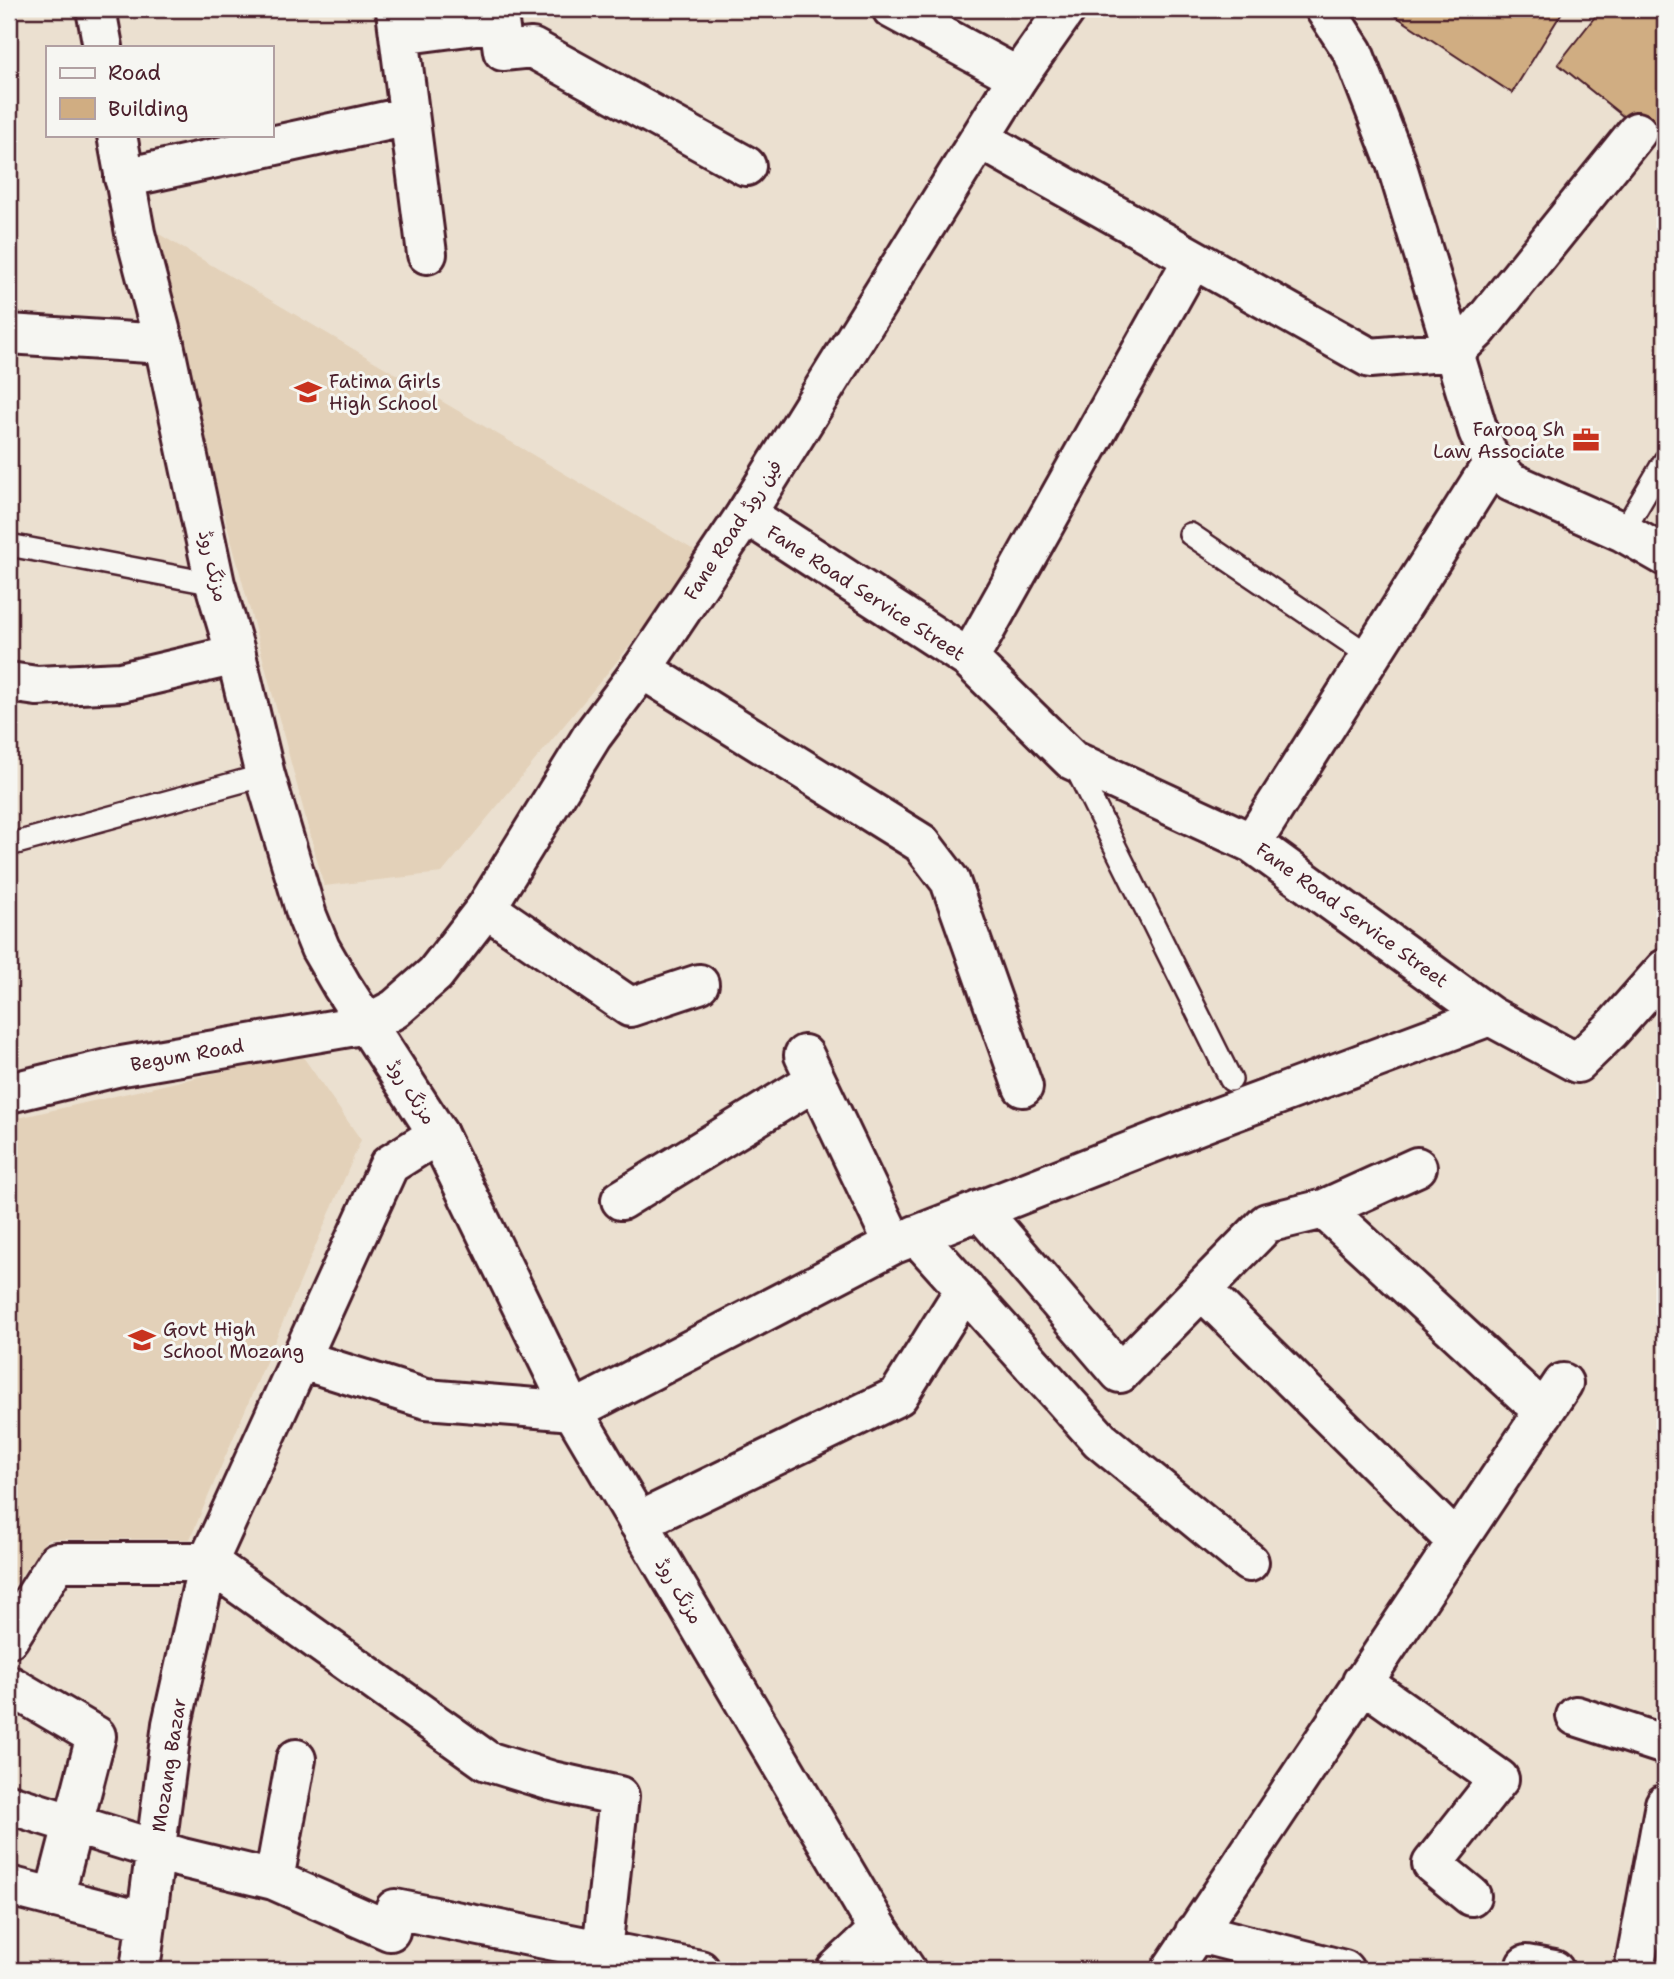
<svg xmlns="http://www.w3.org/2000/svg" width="1674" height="1979" font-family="'Shantell Sans','Playpen Sans Arabic',sans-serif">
<rect width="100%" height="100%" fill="#ebe0d0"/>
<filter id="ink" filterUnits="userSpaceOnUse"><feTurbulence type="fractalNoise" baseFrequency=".0143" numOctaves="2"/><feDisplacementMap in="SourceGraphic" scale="14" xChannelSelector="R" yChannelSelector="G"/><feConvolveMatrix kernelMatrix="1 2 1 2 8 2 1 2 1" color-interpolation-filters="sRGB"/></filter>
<g filter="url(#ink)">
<path fill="#e3d1b9" d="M147 227 704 556 442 873 324 886Z
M301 1054 361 1140 190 1539H47L9 1592V1120Z"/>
<path fill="#d0ad82" stroke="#4a1f2b" stroke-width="2" d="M1385 9H1564L1512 93Z
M1601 9H1665V136L1659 145 1558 64Z"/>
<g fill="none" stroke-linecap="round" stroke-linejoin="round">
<defs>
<path id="lane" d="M1623 532 1665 460
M1190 534 1370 656
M9 545 215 584
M1073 762 1231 1080
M9 845 265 775"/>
<path id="street" d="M892 9 1018 77
M1325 9 1353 52 1396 163 1478 431 1492 464 1511 482 1623 532 1665 556
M396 11 427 254
M399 35 499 22 503 51 532 48 746 166
M980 139 1370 358 1455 351 1478 329 1637 132
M124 178 409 116
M9 334 164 344
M746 514 969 659 1072 760 1252 843 1490 1016 1577 1063 1611 1030 1665 969
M969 659 1193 259
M642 669 921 843 950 881 1023 1087
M9 682 37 686 121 682 236 655
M1252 843 1492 464
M486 908 630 1007 699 984
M804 1055 894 1244
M621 1200 816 1080
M1324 1209 1544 1412
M980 1210 1120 1373 1267 1223 1324 1209 1417 1167
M916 1235 1100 1440 1249 1562
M1203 1291 1457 1542
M299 1359 426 1399 573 1411 894 1244 1208 1121 1490 1016
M638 1522 898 1396 965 1289
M208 1562 487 1761 552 1781 619 1796 602 1951 597 1970
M9 1638 57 1562H208
M1362 1682 1499 1779 1432 1864 1471 1896
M9 1685 96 1736 54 1898
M1576 1716 1665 1745
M9 1804 182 1858 274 1880 390 1931 395 1909 700 1970
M274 1880 296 1759
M9 1886 146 1921
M1195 1932 1344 1970
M1526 1965 1554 1970
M140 1970 172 1724 208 1562 389 1165 438 1134
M836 1970 879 1930
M1171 1970 1563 1383
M1634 1970 1665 1804"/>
<path id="secondary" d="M96 9 103 47
M117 135 135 233 164 344 215 584 236 655 265 775 307 916 320 948 342 986 438 1134 573 1411 879 1930 906 1970
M9 1093 116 1067 367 1024 395 1009 435 974 486 908 592 736 642 669 746 514 1018 77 1066 9"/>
</defs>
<use href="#lane" stroke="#4a1f2b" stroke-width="26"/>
<use href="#street" stroke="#4a1f2b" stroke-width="44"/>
<use href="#secondary" stroke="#4a1f2b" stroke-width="44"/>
<use href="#lane" stroke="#f6f6f2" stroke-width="21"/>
<use href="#street" stroke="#f6f6f2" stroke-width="38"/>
<use href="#secondary" stroke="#f6f6f2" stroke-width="38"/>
</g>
</g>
<defs>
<symbol id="school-bare" viewBox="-9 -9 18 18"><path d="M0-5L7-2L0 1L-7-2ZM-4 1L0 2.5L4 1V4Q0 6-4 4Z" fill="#c8321e" stroke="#f6f6f2" stroke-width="2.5" paint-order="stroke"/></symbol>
<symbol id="office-bare" viewBox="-9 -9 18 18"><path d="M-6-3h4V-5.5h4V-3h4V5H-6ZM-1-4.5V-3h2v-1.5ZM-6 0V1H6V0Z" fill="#c8321e" stroke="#f6f6f2" stroke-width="2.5" paint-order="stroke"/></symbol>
</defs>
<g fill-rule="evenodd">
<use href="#school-bare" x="289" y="373" width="38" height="38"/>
<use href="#office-bare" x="1567" y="421" width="38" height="38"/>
<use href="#school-bare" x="123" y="1321" width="38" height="38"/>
</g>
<g text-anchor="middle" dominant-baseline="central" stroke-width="6" stroke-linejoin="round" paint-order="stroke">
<g font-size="19" fill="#4a1f2b" stroke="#f6f6f2" text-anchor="start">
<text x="329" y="381">Fatima Girls<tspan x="329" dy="22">High School</tspan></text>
<text x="1565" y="429" text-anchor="end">Farooq Sh<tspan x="1565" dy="22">Law Associate</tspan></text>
<text x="163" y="1329">Govt High<tspan x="163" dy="22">School Mozang</tspan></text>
</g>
<g font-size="19" fill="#4a1f2b" stroke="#f6f6f2">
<text transform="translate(733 530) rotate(-57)">Fane Road فین روڈ</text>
<text transform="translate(213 566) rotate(77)">مزنگ روڈ</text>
<text transform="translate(866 593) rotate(33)">Fane Road Service Street</text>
<text transform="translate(1352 915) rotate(36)">Fane Road Service Street</text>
<text transform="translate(187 1055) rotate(-10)">Begum Road</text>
<text transform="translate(411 1092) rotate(57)">مزنگ روڈ</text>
<text transform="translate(679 1591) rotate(59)">مزنگ روڈ</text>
<text transform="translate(169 1765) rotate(-81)">Mozang Bazar</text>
</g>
</g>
<rect width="1674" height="1979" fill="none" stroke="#f6f6f2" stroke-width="35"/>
<rect x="18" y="18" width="1639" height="1944" fill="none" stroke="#4a1f2b" stroke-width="2.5" filter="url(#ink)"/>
<rect x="46" y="46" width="228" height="91" fill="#f6f6f2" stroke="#b1a0a2" stroke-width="2"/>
<rect x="60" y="68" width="35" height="10" fill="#f6f6f2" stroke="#b1a0a2" stroke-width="2"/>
<text x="108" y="80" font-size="21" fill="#4a1f2b">Road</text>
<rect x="60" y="98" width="35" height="21" fill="#d0ad82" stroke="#b1a0a2" stroke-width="2"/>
<text x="108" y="116" font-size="21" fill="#4a1f2b">Building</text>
</svg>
